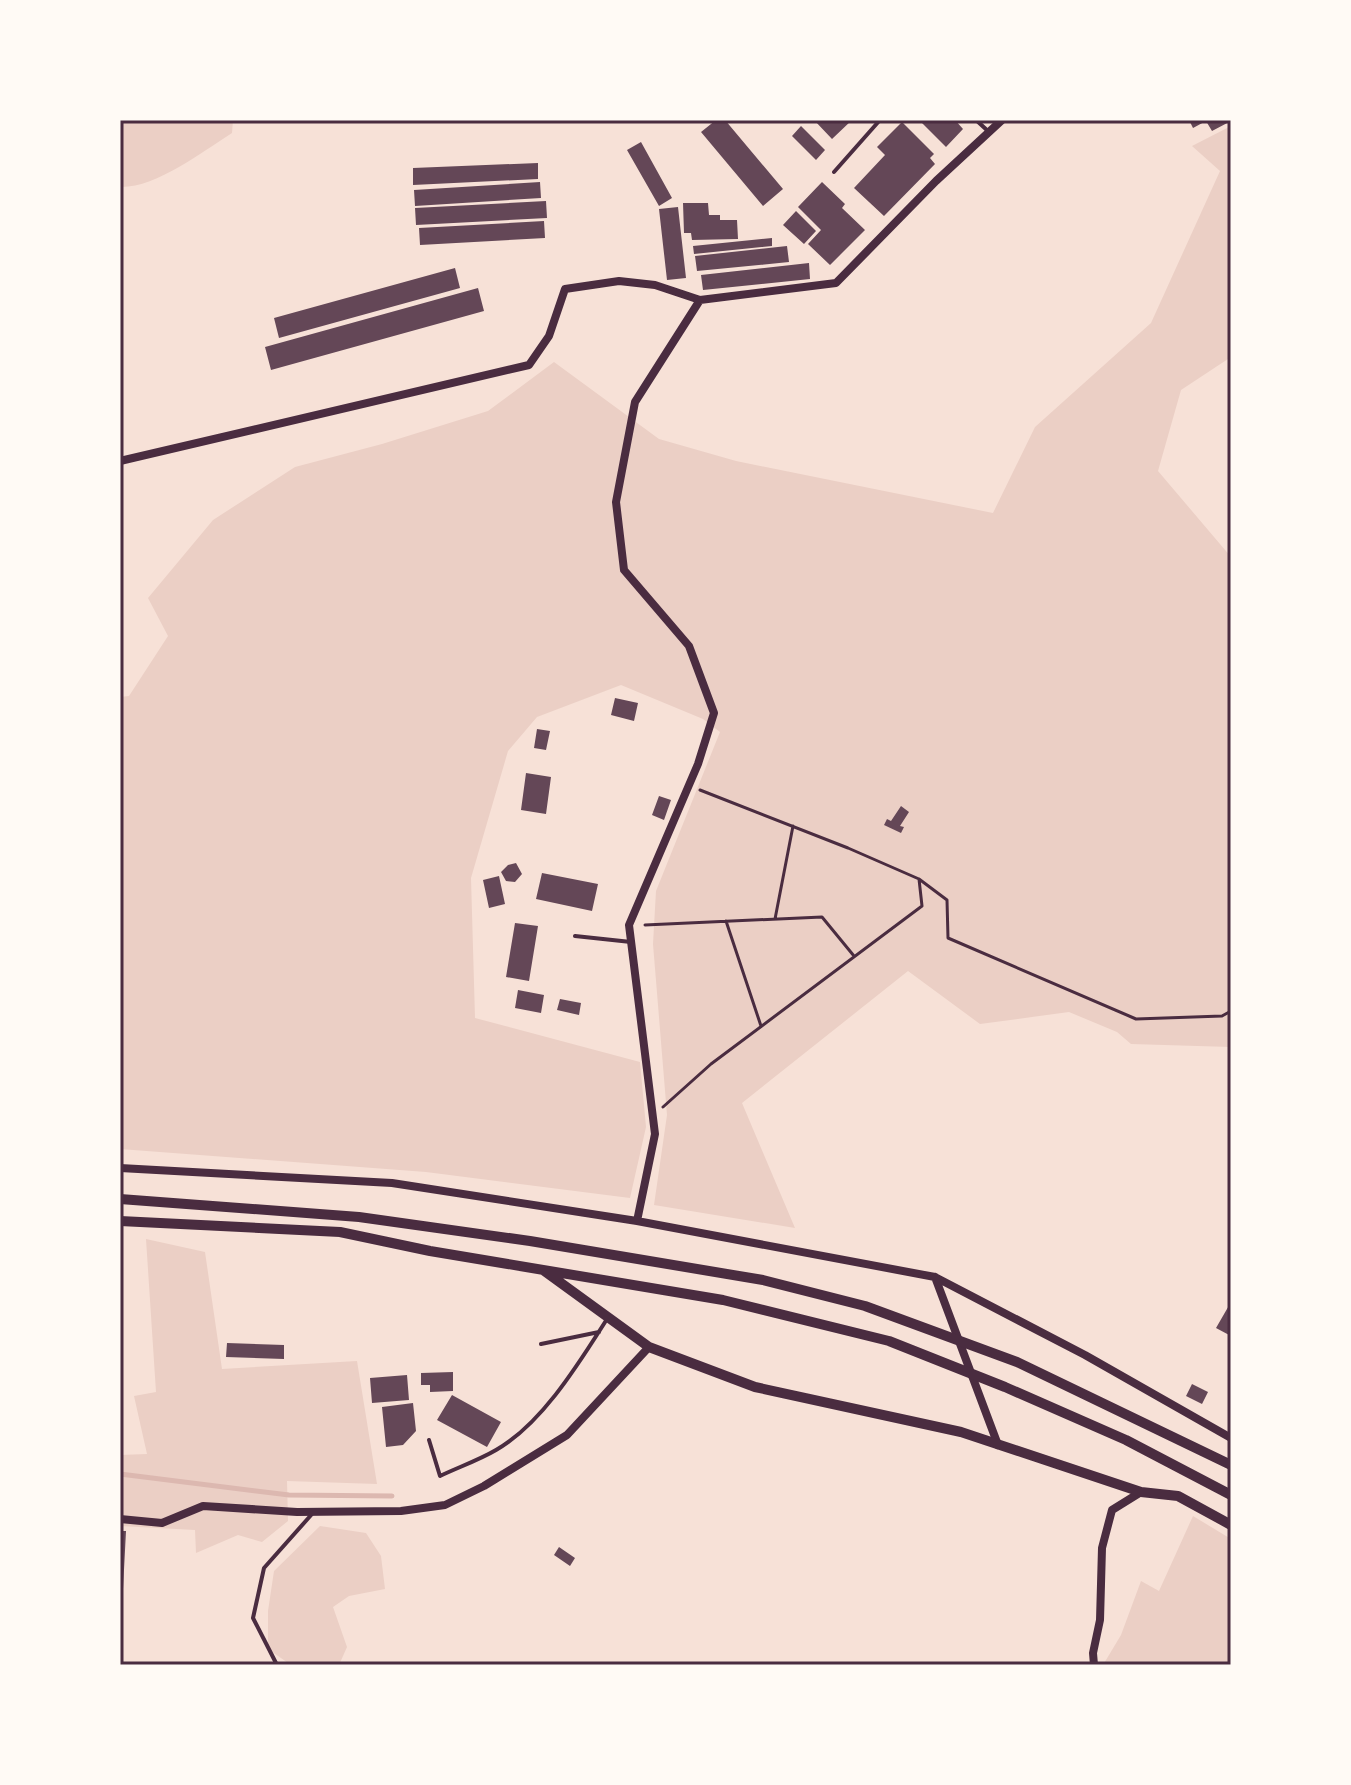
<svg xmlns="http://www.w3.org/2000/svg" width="1351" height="1785" font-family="Roboto,sans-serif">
<rect width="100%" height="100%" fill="#f7e1d7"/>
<path fill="#ebcfc5" d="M120 120H233L232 133C202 152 156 188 120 187Z
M1231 126V357L1181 390 1158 471 1231 557V1047L1131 1044 1117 1032 1069 1012 980 1024 908 971 742 1103 795 1228 654 1205 667 1115 653 944 656 891 720 732 703 719 621 685 537 717 508 751 471 878 475 1018 640 1062 646 1127 630 1198 426 1172 120 1149V697L129 696 168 636 148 598 213 520 295 467 382 444 488 411 554 362 659 439 736 461 993 513 1035 427 1151 323 1220 171 1192 146Z
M146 1239 205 1252 222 1369 357 1361 377 1484 287 1481 288 1521 262 1542 238 1535 196 1553 195 1530 120 1526V1455L147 1454 134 1396 156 1392Z
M1193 1516 1231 1539V1665H1103L1121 1635 1141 1581 1159 1591Z
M320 1526 366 1533 381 1556 385 1589 349 1596 333 1607 347 1647 339 1665H291L268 1649V1611L274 1571Z"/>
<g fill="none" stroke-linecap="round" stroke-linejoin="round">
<path stroke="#dcb8b0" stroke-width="5" d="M120 1474 289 1495 392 1496"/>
</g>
<path fill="#644757" d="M716 120H725L783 189 763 206 701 132Z
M814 120H852L832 139Z
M919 120H955L963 129 946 147Z
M1189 120H1231V121L1212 131 1206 121 1193 128Z
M902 122 934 154 930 158 935 164 884 216 854 188 885 155 877 147Z
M801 126 825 150 816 160 792 136Z
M641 142 672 198 659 206 627 150Z
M538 163V179L413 185V168Z
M540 182 541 198 415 206 414 190Z
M822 182 845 204 842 208 865 230 830 265 808 244 821 230 798 207Z
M546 201 547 218 416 225 415 208Z
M683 203H708L709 215H720V220H737L738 239 692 240 691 233H684Z
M678 207 686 278 667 280 659 209Z
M796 211 816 231 804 244 783 225Z
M544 221 545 238 420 245 419 228Z
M772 238V246L694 254 693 246Z
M787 246 789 262 697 271 695 256Z
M809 263 810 279 703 290 701 275Z
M455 268 460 288 279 338 274 318Z
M478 288 484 311 271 370 265 347Z
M615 698 638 703 634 721 611 715Z
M537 729 550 731 546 750 534 748Z
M526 773 551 777 546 814 521 810Z
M659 796 671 800 664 820 652 815Z
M901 806 909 812 900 826 904 827 901 833 884 825 887 819 891 821Z
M516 863 522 874 515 882 506 881 501 872 508 865Z
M542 873 598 884 592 911 536 899Z
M499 876 505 904 489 908 483 880Z
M515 923 538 926 529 981 506 977Z
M518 990 544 995 541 1013 515 1008Z
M560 999 581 1003 579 1015 557 1010Z
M1231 1302V1336L1216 1328Z
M227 1343 284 1345V1359L226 1357Z
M453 1372V1391L430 1392V1385H421V1373Z
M407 1375 409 1400 372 1403 370 1378Z
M1192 1384 1208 1392 1202 1404 1186 1396Z
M452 1395 501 1422 487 1447 437 1420Z
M413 1403 416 1431 403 1445 386 1447 382 1407Z
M120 1531H126L122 1608H120Z
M559 1547 575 1558 570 1566 554 1555Z"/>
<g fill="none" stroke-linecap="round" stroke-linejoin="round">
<path stroke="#4a2c40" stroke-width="3" d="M700 790 848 848 919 879 947 900 948 938 1136 1019 1222 1016 1231 1011
M775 919 793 826
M726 921 761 1026
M645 925 822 917 854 956
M663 1107 711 1064 922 906 919 879"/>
<path stroke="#4a2c40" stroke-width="4" d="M976 120 989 132
M834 172 880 120
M575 936 631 942
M541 1344 599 1332
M429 1440 440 1476C459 1467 479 1460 496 1450 542 1424 579 1363 607 1319
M277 1665 253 1618 264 1568 312 1514"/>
<path stroke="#4a2c40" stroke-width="8" d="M120 461 529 365 549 336 565 289 619 281 655 285 700 300
M120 1168 392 1183 637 1221 935 1277 1085 1355 1231 1438
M637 1221 655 1134 629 925 698 764 714 713 689 646 624 570 616 502 635 402 700 300 836 283 936 181 1002 120
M935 1277 998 1445
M120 1519 162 1523 203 1506 297 1512 401 1511 445 1505 484 1486 567 1435 649 1347
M1094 1665 1093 1653 1100 1620 1102 1548 1112 1510 1141 1492"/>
<path stroke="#4a2c40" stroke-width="10" d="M120 1199 359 1217 530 1241 763 1280 865 1306 1017 1362 1231 1465
M120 1221 340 1232 430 1251 723 1300 889 1341 1005 1387 1126 1440 1231 1495
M543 1270 649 1347 755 1387 961 1432 1141 1492 1178 1496 1231 1525"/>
</g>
<rect width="1351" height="1785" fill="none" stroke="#fffaf5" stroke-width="244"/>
<rect x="122" y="122" width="1107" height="1541" fill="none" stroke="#4a2c40" stroke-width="3"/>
</svg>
